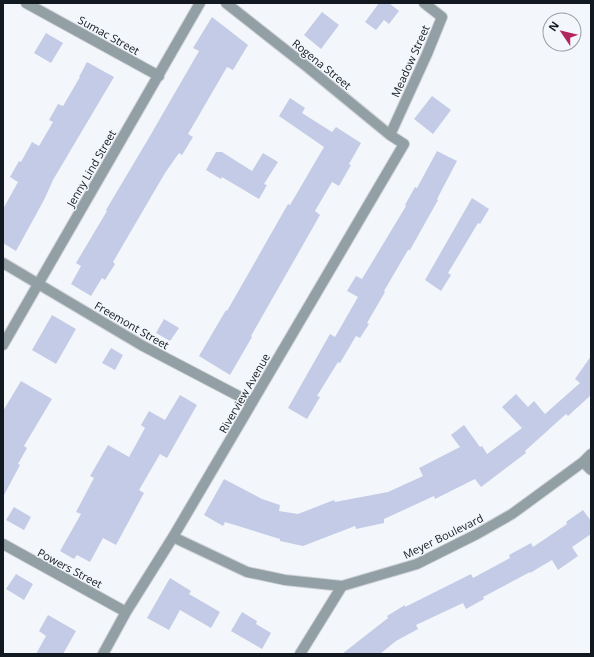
<svg xmlns="http://www.w3.org/2000/svg" width="594" height="657" font-family="'Open Sans',sans-serif">
<rect width="100%" height="100%" fill="#f3f7fb"/>
<path fill="#c4cbe6" d="M379 3H389L399 11 389 24 384 20 376 30 365 22Z
M322 12 339 25 321 49 304 35Z
M212 17 248 45 233 70 227 67 188 134 193 137 182 155 179 153 165 173 113 262 115 264 105 280 102 278 91 296 71 284 81 266 76 263 107 211 106 210 150 136 199 51 193 48Z
M46 33 63 43 51 63 34 53Z
M87 62 114 77 53 180 44 200 16 251 3 243V209L18 182 10 177 19 161 21 162 32 142 39 146 53 122 49 120 58 104 63 106 80 77H79Z
M432 96 451 110 433 134 414 119Z
M290 98 305 108 302 113 332 132 336 127 361 143 349 164 351 165 339 186 332 182 315 211 320 215 251 336 252 337 230 375 199 356 226 310 227 311 288 204 290 205 324 147 279 116Z
M437 151 457 161 437 199 438 200 410 250H408L384 291 385 292 367 323 369 324 360 338 356 336 340 363 338 362 317 396 320 397 307 419 288 408 330 334 335 337 358 297 347 291 356 276 362 279 406 206 405 205 415 187 417 188Z
M216 152H222L252 171 263 153 278 162 264 184 267 185 259 199 222 177 221 179 206 170Z
M472 198 489 209 480 224 478 223 448 273 451 275 441 291 425 280Z
M52 315 76 329 56 364 32 350Z
M164 319 179 328 170 341 156 333Z
M111 348 123 355 115 370 102 363Z
M591 356V395L568 416 566 414 525 451 526 453 481 487 475 479 435 499 434 496 384 519V523L356 529 355 526 303 546 280 541V539L225 522 223 526 204 515 224 479 262 499 280 505 279 511 298 514 334 500 335 502 388 492 423 476 419 468 460 447 451 435 464 425 480 447 482 446 487 454 522 428 502 407 516 394 528 407 534 401 545 414 580 383 575 379Z
M21 381 52 399 24 446 27 448 18 464 20 465 3 497V411Z
M180 395 197 405 167 458 160 454 139 490 144 493 116 545 103 538 90 562 77 555 74 559 60 551 81 514 76 512 94 478 90 476 108 445 129 457 145 428 141 425 149 411 165 420Z
M14 507 31 517 24 530 6 520Z
M583 510 591 521V534L572 547 578 556 558 570 552 560 530 573V572L483 597 484 599 466 609 463 603 416 625 418 629 396 641 380 654H342L388 618 387 616 405 605V607L471 574 473 578 510 558 509 555 531 543 533 547 567 524 566 522Z
M16 574 33 584 24 600 6 589Z
M170 578 191 591 189 594 220 612 211 628 180 610 169 630 147 618Z
M242 612 257 621 256 624 271 633 262 649 231 631Z
M48 615 76 631 63 654H36L46 636 39 631Z"/>
<g fill="none" stroke-linecap="round" stroke-linejoin="round">
<defs>
<path id="street" d="M26 3 159 76
M390 135 427 54 442 17 424 3
M3 263 143 346 252 403
M3 345 200 3
M583 462 591 470
M173 537 247 572 285 580 342 586 417 564 477 534 512 514 583 462 591 454
M3 544 126 612
M103 654 126 612 173 537 404 144 390 135 306 66 226 3
M300 654 342 586"/>
</defs>
<use href="#street" stroke="#cfd3d8" stroke-width="12"/>
<use href="#street" stroke="#929fa5" stroke-width="10"/>
</g>
<g text-anchor="middle" dominant-baseline="central" stroke-width="3" stroke-linejoin="round" paint-order="stroke">
<g font-size="11" fill="#121921" stroke="#f3f7fb">
<text transform="translate(109 35) rotate(29)">Sumac Street</text>
<text transform="translate(410 61) rotate(-66)">Meadow Street</text>
<text transform="translate(322 64) rotate(39)">Rogena Street</text>
<text transform="translate(91 168) rotate(-60)">Jenny Lind Street</text>
<text transform="translate(132 325) rotate(30)">Freemont Street</text>
<text transform="translate(244 393) rotate(-60)">Riverview Avenue</text>
<text transform="translate(443 536) rotate(-26)">Meyer Boulevard</text>
<text transform="translate(70 568) rotate(28)">Powers Street</text>
</g>
</g>
<rect width="594" height="657" fill="none" stroke="#121921" stroke-width="8"/>
<g transform="translate(562 32) rotate(305)"><circle r="19" fill="#f3f7fb" stroke="#999ea4"/>
<path d="M0-3L7 15L0 10L-7 15Z" fill="#b2255e"/>
<text y="-6" font-size="11" font-weight="bold" text-anchor="middle" fill="#121921">N</text>
</g>
</svg>
